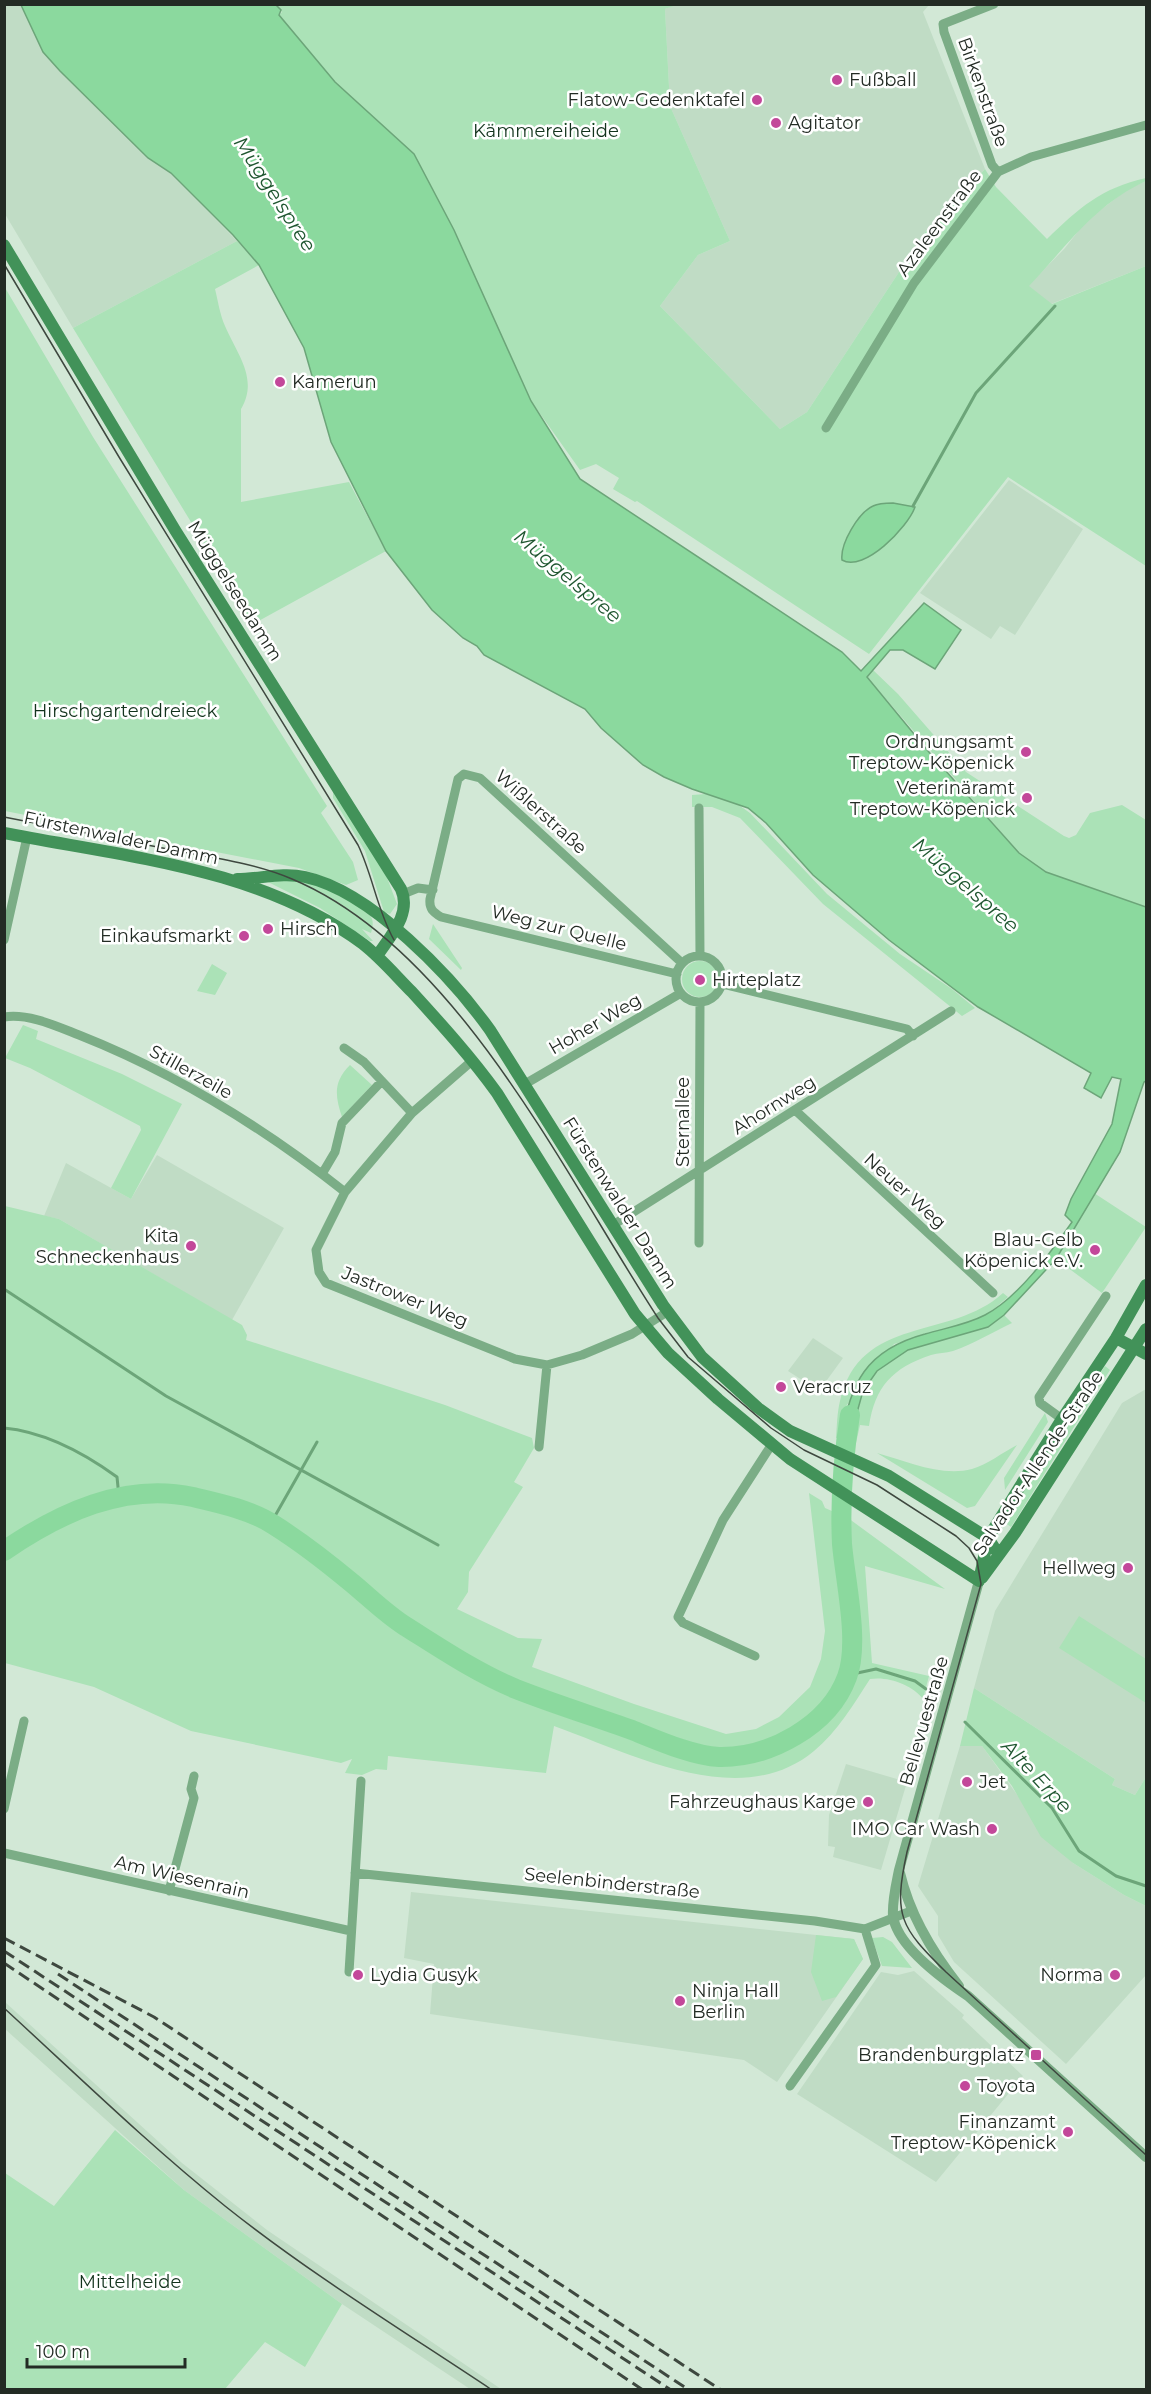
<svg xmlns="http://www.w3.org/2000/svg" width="1151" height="2394" font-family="Montserrat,sans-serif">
<rect width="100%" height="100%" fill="#d2e8d6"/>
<path fill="#c0dcc5" d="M676 4 929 5 923 12 985 169 926 231 807 412 780 429 660 306 698 255 730 241 670 106 665 9Z
M4 5H21L43 52 60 71 148 158 171 173 237 241 73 328 5 214Z
M1146 181V266L1051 304 1028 286 1065 248 1086 221 1128 189Z
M1009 480 1083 529 1015 635 1000 626 991 639 920 593Z
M157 1155 284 1228 232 1320 59 1219 44 1216 66 1163 131 1199Z
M813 1338 843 1358 819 1391 788 1371Z
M1146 1389V1777L1135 1795 1112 1785 1115 1779 974 1688 995 1611 1122 1403Z
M960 1746H982L1023 1803 1073 1863 1124 1895 1146 1906V1975L1066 2064 954 1962 938 1935V1916L918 1886Z
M846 1764 907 1782 881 1870 833 1857 835 1847 828 1846 829 1815Z
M411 1892 854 1939 863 1959 777 2082 744 2060 430 2014 434 1964 404 1958Z
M914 1971 964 2015 962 2018 1023 2076 936 2182 797 2094 881 1972 898 1975Z
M5 2002 182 2163 267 2230 501 2389H470L342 2304 184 2190 5 2029Z"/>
<path fill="#abe2b7" d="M276 5H676L665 9 670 106 730 241 698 255 660 306 780 429 807 412 926 231 985 169 996 187 1047 239C1079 208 1101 188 1146 178V181C1094 205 1067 246 1029 286L1052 304 1146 266V566L1008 477 869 654 637 501 635 502 613 489 619 478 596 464 580 470 531 401 454 230 414 154 335 82 279 15 282 12Z
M237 241 259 265 215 289C218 301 220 315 225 326 237 354 259 379 241 409V502L349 482 386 551 253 624 73 328Z
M4 286 93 437 327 806 321 813 353 862 358 880 346 885 299 868 5 811Z
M873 670 898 694 966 772 1064 836 1069 838 1076 835 1090 813 1122 805 1146 820V907L1046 872 1019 853 867 677Z
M333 790 386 875 397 904 390 914 384 912 365 851 333 798Z
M706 794 736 803 750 813 827 894 900 954 952 989 975 1008 962 1016 823 904 740 818 712 807H692V795Z
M298 878C313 883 362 903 370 915 374 921 373 926 371 933L362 929 373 941H370L320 908 266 881Z
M433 924 462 968 461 970 429 939Z
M682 979a18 18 0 1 1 36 0a18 18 0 1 1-36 0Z
M212 964 227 973 215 995 197 991Z
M23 1025 38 1031 36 1039 122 1074 182 1104 131 1199 111 1188 141 1130 140 1126 30 1068 5 1058Z
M350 1065 372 1085 342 1117C335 1096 333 1082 350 1065Z
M1094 1193 1146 1227 1102 1293 1056 1259Z
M5 1206 59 1219 242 1325 247 1335 246 1340 445 1405 532 1438 534 1448 514 1482 523 1487 469 1572 468 1592 457 1609 518 1638 542 1639 532 1667 634 1704 726 1734 756 1729 779 1717 810 1687 821 1659 825 1631 809 1493 822 1501 825 1508 848 1518 945 1589 865 1566 872 1663 929 1676 923 1699C913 1685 888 1676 870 1679 853 1705 838 1731 814 1751 741 1812 632 1754 554 1726L546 1773 388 1756 387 1770 376 1769 362 1775 345 1773 352 1759 341 1763 191 1731 94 1687 5 1663Z
M1003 1293 1008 1297 988 1314 968 1324 894 1344 846 1406 841 1439 836 1438C837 1426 837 1413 840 1401 860 1314 951 1341 1003 1293Z
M1004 1315 1012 1323C993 1332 973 1344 953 1351 946 1353 938 1353 931 1355 892 1368 875 1387 869 1426L860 1425 856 1443 849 1441C853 1425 856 1408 862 1392 884 1337 962 1345 1004 1315Z
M1105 1366 1110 1370 1011 1527 1004 1522Z
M1045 1413 1048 1422 1005 1490 1004 1478Z
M1017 1445 975 1506 967 1508 877 1453C906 1461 941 1477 972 1469 987 1465 1003 1452 1017 1445Z
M1079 1616 1146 1659V1703L1059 1648Z
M974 1688 1115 1779 1112 1785 1135 1795 1146 1777V1906L1124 1895 1073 1863 1041 1837 1012 1786 982 1746H960Z
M816 1935 854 1939 863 1959 836 1997 822 2001 811 1972Z
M883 1937 892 1942 912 1968 882 1966 872 1938Z
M115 2130 184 2190 342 2304 305 2367 265 2342 225 2389H5V2173L54 2206Z"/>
<path fill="#8bd99e" stroke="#6ca579" stroke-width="1.5" d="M270 5H276L281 10 279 15 335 82 414 154 454 230 531 401 580 479 842 652 861 671 924 603 961 630 935 669 903 650H890L867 677 928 751 1019 853 1046 872 1146 907V1081L1144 1082 1120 1152 1056 1259 1004 1315 988 1327 908 1350 877 1371 863 1391 849 1441 841 1439C850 1383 866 1350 925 1334 945 1328 966 1325 985 1315 1018 1298 1051 1252 1072 1222L1065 1215 1071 1199 1112 1124 1121 1079 1112 1077 1101 1098 1084 1088 1091 1073 978 1007 889 940 813 875 766 823 748 808 692 789 664 777 643 765 601 728 585 709 484 655 477 646 463 638 432 610 386 551 331 442 304 348 259 265 233 235 171 173 148 158 60 71 43 52 21 5Z
M893 503 915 507C908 527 864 573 842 560 840 544 858 513 873 506 879 503 886 503 893 503Z"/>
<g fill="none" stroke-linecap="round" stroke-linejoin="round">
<path stroke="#6ca579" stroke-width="3" d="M913 506 976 393 1055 306
M4 1289 166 1396 438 1545
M4 1428C46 1432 84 1453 117 1477L119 1497
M271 1523 317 1442
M848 1675 876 1669 915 1681 926 1689
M965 1722 1052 1808 1079 1851 1116 1876 1146 1886"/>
<path stroke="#8bd99e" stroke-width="20" d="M4 1551C59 1513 125 1482 193 1497 219 1503 251 1510 274 1525 301 1542 328 1563 352 1583 369 1597 386 1614 405 1626 440 1648 477 1673 516 1689 554 1704 593 1716 632 1730 657 1740 693 1756 719 1757 769 1758 829 1726 847 1677 860 1643 845 1580 842 1544 840 1501 843 1458 850 1415"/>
<path stroke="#7bad86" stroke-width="9" d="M994 4 943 24 944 32 992 165 998 172
M826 428 914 283 998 172 1031 157 1146 125
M699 808 700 956
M403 894 418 888 433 890
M4 940 27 837
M676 979a23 23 0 1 1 46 0a23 23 0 1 1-46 0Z
M677 974 441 917C433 912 429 909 430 899L458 779 464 774 480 778 682 963
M722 984 907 1029 913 1036
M4 1017C28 1013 56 1026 79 1035 175 1073 264 1128 345 1192
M344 1048 364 1062 412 1113
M473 1060 412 1113 345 1192 316 1250 319 1272 326 1283 515 1359 547 1365 582 1355 632 1334 667 1312
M525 1084 681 993
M796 1111 993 1293
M322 1174 335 1152 342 1123 382 1081
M613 1225 951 1011
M699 1243 700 1002
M1062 1419 1040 1403 1039 1397 1106 1296
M539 1447 547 1365
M755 1656 683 1623 678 1617 723 1520 772 1444
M4 1809 24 1721
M4 1853 351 1931
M355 1873 815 1921 865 1929 911 1911
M169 1891 194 1798 191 1789 194 1776
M349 1972 361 1781
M790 2086 876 1965 865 1929"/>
<path stroke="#7bad86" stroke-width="10" d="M979 1581 899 1870C896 1885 892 1901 893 1916 897 1946 944 1980 968 1996L1146 2157
M900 1873C910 1916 932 1952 959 1986"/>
<path stroke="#429259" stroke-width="12" d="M4 245 175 530 401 889C412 914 390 936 377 956
M4 833C127 857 260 868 363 944 381 958 396 976 412 992 442 1025 471 1057 497 1093L635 1314 668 1353 718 1399 790 1459 979 1581
M237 879C260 879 282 872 305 877 371 891 452 977 490 1030L663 1305 702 1357 758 1408 790 1431 889 1476 988 1538 999 1555
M1116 1338 1146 1354
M982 1578 1015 1533 1146 1329
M979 1581 988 1538 1062 1419 1116 1338 1146 1285"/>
<path stroke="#3e483f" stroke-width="1.5" d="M4 264 119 457 358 845C373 876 377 910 394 940
M4 817C62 828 120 840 178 851 216 858 257 864 292 879 457 948 564 1174 658 1318L688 1357 771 1428 804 1450 877 1485 956 1536 969 1548 977 1561 981 1584 907 1852C893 1916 900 1927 946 1972L1146 2155
M4 2008C77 2075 148 2144 225 2206 309 2273 402 2330 492 2390"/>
<path stroke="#3e483f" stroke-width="3" stroke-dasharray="12 6" stroke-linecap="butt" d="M4 1938 154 2017 721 2390
M4 1951 671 2390
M4 1963 643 2390
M58 1974 689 2390"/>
</g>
<g fill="#c3489a" stroke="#fff" stroke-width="2">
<circle cx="837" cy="80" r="6"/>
<circle cx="757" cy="100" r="6"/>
<circle cx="776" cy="123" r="6"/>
<circle cx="280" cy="382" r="6"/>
<circle cx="1026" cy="752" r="6"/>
<circle cx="1027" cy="798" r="6"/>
<circle cx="268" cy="929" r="6"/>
<circle cx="244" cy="936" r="6"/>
<circle cx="700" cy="980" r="6"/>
<circle cx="191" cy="1246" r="6"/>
<circle cx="1095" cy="1250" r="6"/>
<circle cx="781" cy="1387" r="6"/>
<circle cx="1128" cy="1568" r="6"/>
<circle cx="967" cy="1782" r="6"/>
<circle cx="868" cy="1802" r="6"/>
<circle cx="992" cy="1829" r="6"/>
<circle cx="358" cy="1975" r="6"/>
<circle cx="1115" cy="1975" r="6"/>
<circle cx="680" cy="2001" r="6"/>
<rect x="1030" y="2049" width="12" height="12" rx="3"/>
<circle cx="965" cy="2086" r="6"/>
<circle cx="1068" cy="2132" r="6"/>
</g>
<g text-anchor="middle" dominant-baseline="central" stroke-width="5" stroke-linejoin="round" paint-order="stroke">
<g font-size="18" fill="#232b24" stroke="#fff" text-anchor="end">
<text x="849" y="80" text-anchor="start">Fußball</text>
<text x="745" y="100">Flatow-Gedenktafel</text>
<text x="788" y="123" text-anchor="start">Agitator</text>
<text x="292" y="382" text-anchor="start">Kamerun</text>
<text x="1014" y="742">Ordnungsamt<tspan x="1014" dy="21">Treptow-Köpenick</tspan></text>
<text x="1015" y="788">Veterinäramt<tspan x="1015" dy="21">Treptow-Köpenick</tspan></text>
<text x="280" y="929" text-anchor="start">Hirsch</text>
<text x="232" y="936">Einkaufsmarkt</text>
<text x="712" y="980" text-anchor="start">Hirteplatz</text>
<text x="179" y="1236">Kita<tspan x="179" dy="21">Schneckenhaus</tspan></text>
<text x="1083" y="1240">Blau-Gelb<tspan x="1083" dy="21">Köpenick e.V.</tspan></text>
<text x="793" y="1387" text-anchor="start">Veracruz</text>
<text x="1116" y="1568">Hellweg</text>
<text x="979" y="1782" text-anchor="start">Jet</text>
<text x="856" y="1802">Fahrzeughaus Karge</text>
<text x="980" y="1829">IMO Car Wash</text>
<text x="370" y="1975" text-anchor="start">Lydia Gusyk</text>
<text x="1103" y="1975">Norma</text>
<text x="692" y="1991" text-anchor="start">Ninja Hall<tspan x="692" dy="21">Berlin</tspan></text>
<text x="1024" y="2055">Brandenburgplatz</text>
<text x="977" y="2086" text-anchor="start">Toyota</text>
<text x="1056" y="2122">Finanzamt<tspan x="1056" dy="21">Treptow-Köpenick</tspan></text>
</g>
<g font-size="18" fill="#232b24" stroke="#fff">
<text transform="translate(983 92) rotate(70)">Birkenstraße</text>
<text transform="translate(939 223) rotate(-53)">Azaleenstraße</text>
<text transform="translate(235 591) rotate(58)">Müggelseedamm</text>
<text transform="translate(541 812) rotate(42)">Wißlerstraße</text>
<text transform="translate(121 838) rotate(12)">Fürstenwalder Damm</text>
<text transform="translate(559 928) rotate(14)">Weg zur Quelle</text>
<text transform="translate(595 1024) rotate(-30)">Hoher Weg</text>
<text transform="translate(191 1072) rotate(29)">Stillerzeile</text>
<text transform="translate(774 1105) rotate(-32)">Ahornweg</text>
<text transform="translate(683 1122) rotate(-90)">Sternallee</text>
<text transform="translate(905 1191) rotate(42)">Neuer Weg</text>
<text transform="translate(620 1203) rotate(58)">Fürstenwalder Damm</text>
<text transform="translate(405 1297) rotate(22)">Jastrower Weg</text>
<text transform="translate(1038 1463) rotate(-56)">Salvador-Allende-Straße</text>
<text transform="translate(924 1721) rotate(-74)">Bellevuestraße</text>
<text transform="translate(182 1877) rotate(13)">Am Wiesenrain</text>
<text transform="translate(612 1883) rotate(6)">Seelenbinderstraße</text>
</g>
<g font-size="18" fill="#12331c" stroke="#fff">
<text x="546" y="131">Kämmereiheide</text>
<text x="125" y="711">Hirschgartendreieck</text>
<text x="130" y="2282">Mittelheide</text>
</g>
<g font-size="20" font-style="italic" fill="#205731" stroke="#fff">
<text transform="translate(275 194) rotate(57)">Müggelspree</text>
<text transform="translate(568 576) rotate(40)">Müggelspree</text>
<text transform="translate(966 885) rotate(41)">Müggelspree</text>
<text transform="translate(1037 1776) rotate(47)">Alte Erpe</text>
</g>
</g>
<rect width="1151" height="2394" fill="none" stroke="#232b24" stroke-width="12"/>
<path d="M27 2358v9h158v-9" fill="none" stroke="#232b24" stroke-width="3"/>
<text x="36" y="2358" font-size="18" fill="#232b24" stroke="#ffffff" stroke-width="4.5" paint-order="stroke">100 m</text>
</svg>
